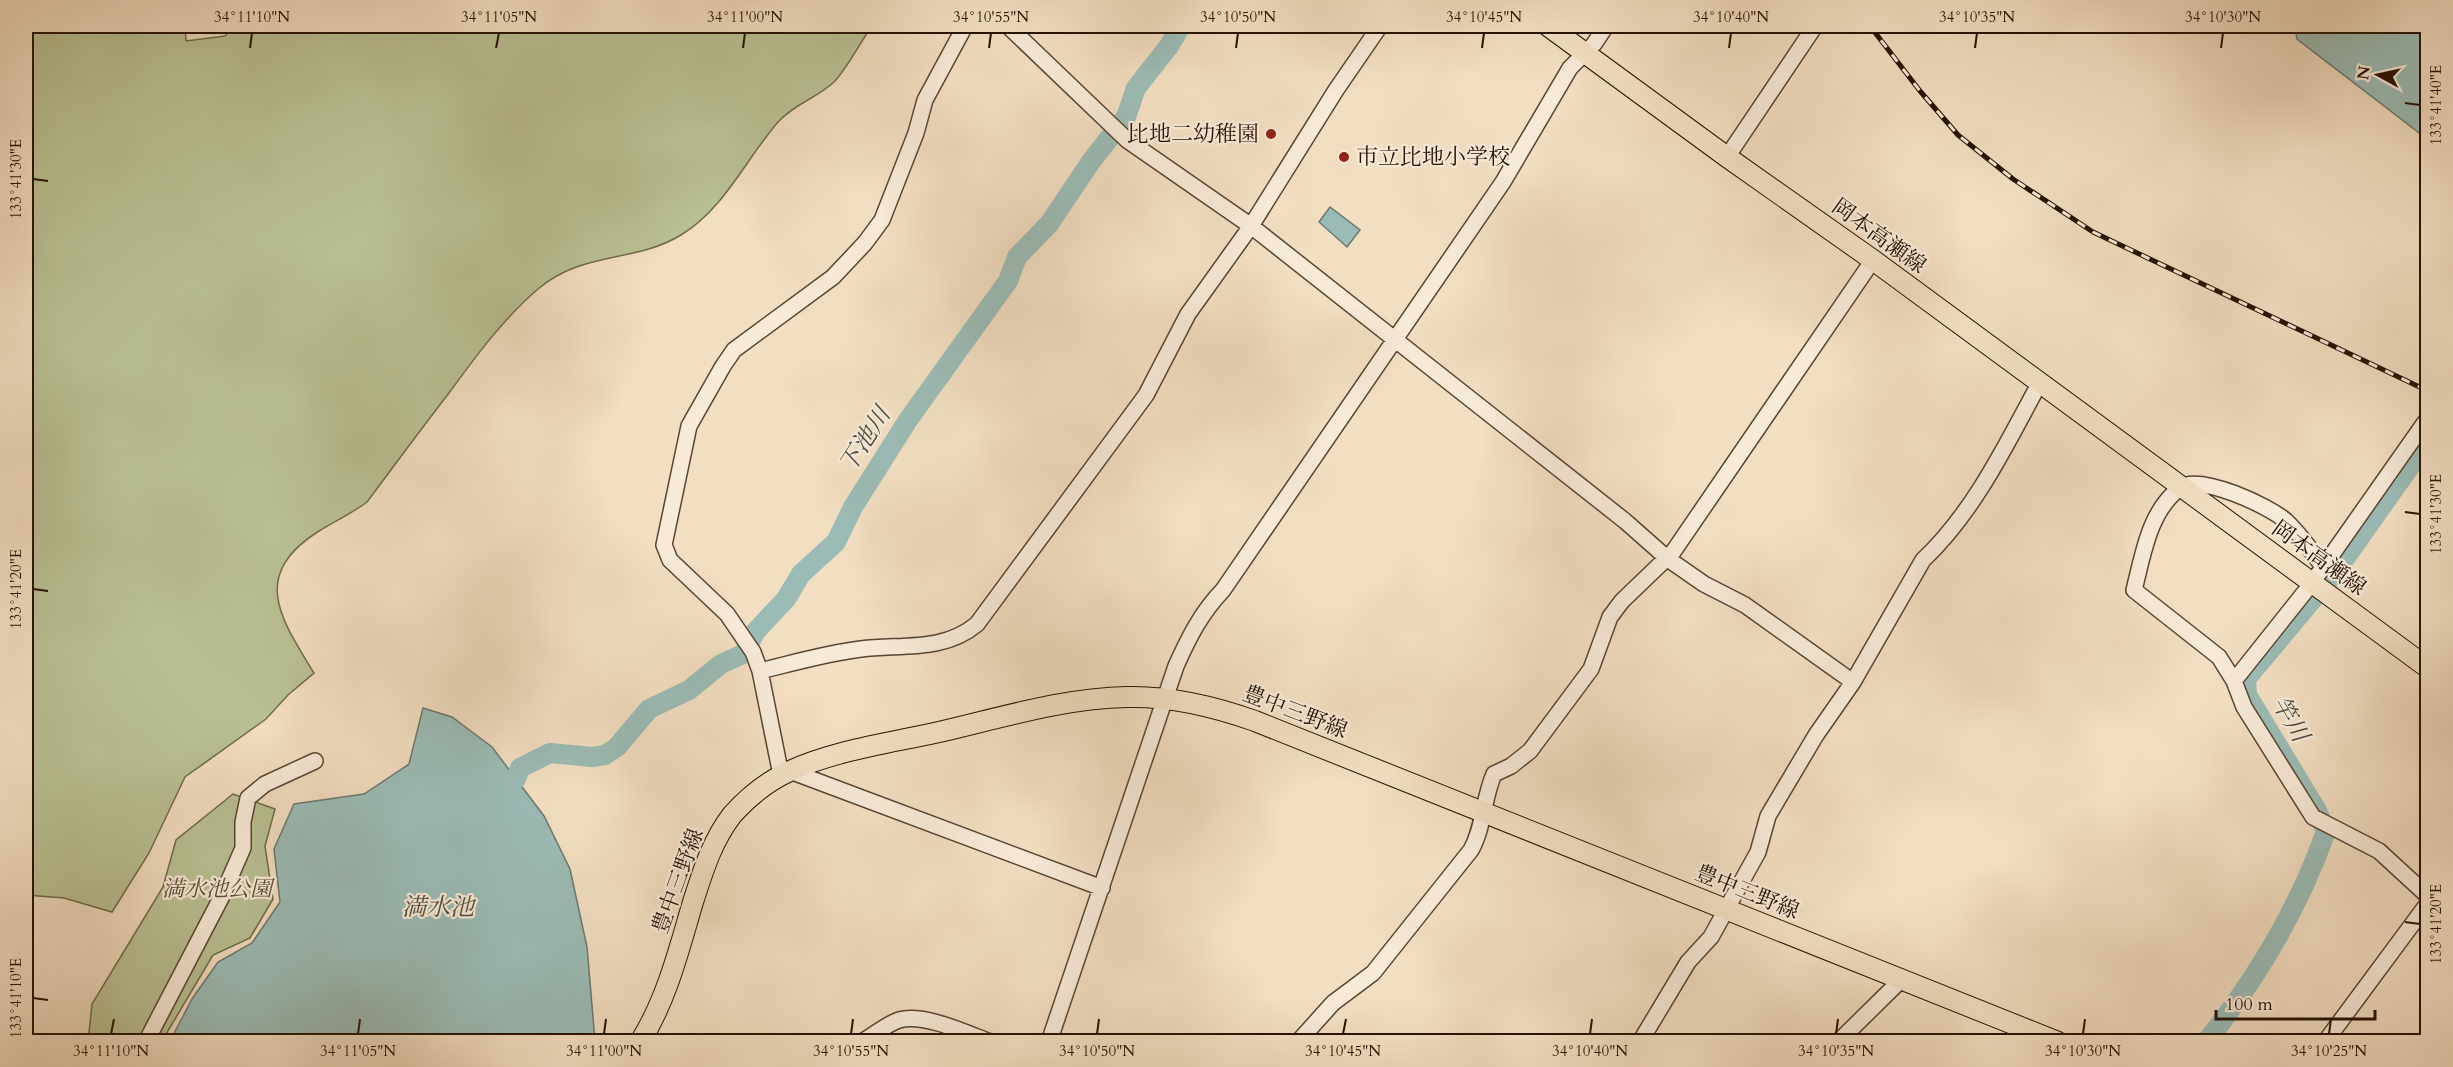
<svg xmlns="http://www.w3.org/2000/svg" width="2453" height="1067" font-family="Cardo,'Noto Serif JP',serif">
<rect width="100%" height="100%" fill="#f2dec1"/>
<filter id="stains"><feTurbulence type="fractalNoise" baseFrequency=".00333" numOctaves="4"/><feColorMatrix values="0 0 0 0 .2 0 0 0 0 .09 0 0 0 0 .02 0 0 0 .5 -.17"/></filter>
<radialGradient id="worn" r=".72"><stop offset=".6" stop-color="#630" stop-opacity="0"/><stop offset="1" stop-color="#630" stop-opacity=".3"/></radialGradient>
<path fill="#b9c194" stroke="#6f6a4a" stroke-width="1.5" d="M26 26H185L186 41 225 36 233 26H872C861 41 846 70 834 82 817 98 794 104 778 122 746 159 724 209 681 235 635 263 582 251 538 289 503 319 476 356 449 393 421 429 394 466 367 502 351 514 335 521 319 531 249 575 281 619 314 673L288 695 266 719 185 777 149 853 112 912 64 898 26 895Z
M233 794 275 809 265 846 273 899 250 938 213 955 162 1041 88 1042 92 1004 163 887 176 840Z"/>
<path fill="#9bbcb6" stroke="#6c786e" stroke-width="1.5" d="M2302 26H2427V139L2297 39 2296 33Z
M1330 207 1360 230 1347 247 1319 222Z
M423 708 452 717 492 747 544 816 570 869 587 947 595 1041H170L192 999 218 962 252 943 280 902 274 849 294 804 364 794 409 764Z"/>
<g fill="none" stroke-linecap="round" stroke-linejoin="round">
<path stroke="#9bbcb6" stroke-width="20" d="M516 779 520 768 550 753 592 757 605 755 617 747 649 709 689 690 721 664 743 654 756 631 786 599 801 574 836 542 853 507 908 420 1008 281 1017 257 1049 224 1092 160 1126 117 1136 88 1169 46 1181 26
M2206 1042C2257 978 2299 908 2326 831L2316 809 2247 695 2246 679 2334 574 2428 441"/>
<defs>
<path id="minor" d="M1008 26 1127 140 1251 226 1336 90 1380 26
M1727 157 1815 26
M2323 567C2312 551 2300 534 2286 521 2269 506 2199 473 2180 488 2149 511 2143 555 2134 590L2219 657 2234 681 2244 707 2313 817 2379 851 2428 896
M760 671C793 663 827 653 861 649 901 644 944 652 977 624L1146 395 1188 314 1251 226 1625 521 1668 559 1704 584 1745 605 1853 682
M2234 681 2312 583 2428 418
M790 771 1102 888
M781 775 760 671 753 652 727 614 670 560 664 545 689 426 723 366 734 350 833 277 865 243 882 220 916 133 925 100 965 26
M146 1042 222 896 243 848V822L248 798 265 784 315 761
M862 1042C874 1035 887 1024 899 1020 924 1013 966 1033 990 1042
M1049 1042 1176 666C1189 637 1201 613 1223 590L1503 182 1570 68 1594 44 1606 26
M1298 1042 1333 1003 1373 973 1471 850C1484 827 1483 799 1494 774L1511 766 1530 751 1591 669 1610 617 1622 601 1673 552 1873 260
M1640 1042 1688 962 1711 937 1758 852 1768 816 1816 735 1853 682 1923 560C1974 512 2006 445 2039 384
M1838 1042 1901 980
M2325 1042 2428 903
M2426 1042 2428 1040"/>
<path id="major" d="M1548 26 1727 157 1873 260 2428 668
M640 1042C667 999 679 949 693 902 703 871 712 841 732 815 747 798 768 781 790 771 836 750 890 743 939 732 1000 718 1064 698 1127 697 1171 696 1213 706 1255 721L2058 1042"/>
</defs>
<use href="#minor" stroke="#584531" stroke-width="18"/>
<use href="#major" stroke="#251201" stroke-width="22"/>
<use href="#minor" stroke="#f7ead7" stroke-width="15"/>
<use href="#major" stroke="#f2dec1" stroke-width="20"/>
<defs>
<path id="rail" d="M1870 26 1920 91 1958 135 2013 179 2093 232 2428 391"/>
</defs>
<use href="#rail" stroke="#251201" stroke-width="5"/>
<use href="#rail" stroke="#f7ead7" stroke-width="3" stroke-dasharray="9" stroke-linecap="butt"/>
</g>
<path fill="none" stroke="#251201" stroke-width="2" d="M250 48 252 33M496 48 499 33M743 48 745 33M989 48 991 33M1236 48 1238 33M1482 48 1484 33M1729 48 1731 33M1975 48 1977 33M2221 48 2223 33M2405 103 2420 105M33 179 48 181M2405 512 2420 514M33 589 48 591M2405 922 2420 924M33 998 48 1000M111 1034 114 1019M358 1034 360 1019M604 1034 606 1019M851 1034 853 1019M1097 1034 1099 1019M1343 1034 1346 1019M1590 1034 1592 1019M1836 1034 1838 1019M2083 1034 2085 1019M2329 1034 2331 1019"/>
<g fill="#8f2418" stroke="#f7ead7" stroke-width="2">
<circle cx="1271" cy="134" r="6"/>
<circle cx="1344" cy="157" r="6"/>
</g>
<g text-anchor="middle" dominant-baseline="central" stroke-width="4.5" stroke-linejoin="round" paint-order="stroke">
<g font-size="22" fill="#251201" stroke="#f7ead7" text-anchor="end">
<text x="1259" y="134">比地二幼稚園</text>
<text x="1356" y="157" text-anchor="start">市立比地小学校</text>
</g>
<g font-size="22" fill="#251201" stroke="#f7ead7">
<text transform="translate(1879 236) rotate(36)">岡本高瀬線</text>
<text transform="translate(2319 558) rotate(36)">岡本高瀬線</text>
<text transform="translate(1295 712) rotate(21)">豊中三野線</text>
<text transform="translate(678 881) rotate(-70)">豊中三野線</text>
<text transform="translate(1747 892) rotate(22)">豊中三野線</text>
</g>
<g font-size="22" font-style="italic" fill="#594f34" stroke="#f7ead7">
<text x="217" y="889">満水池公園</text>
</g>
<g font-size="24" font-style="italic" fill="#4e4e40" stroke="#f7ead7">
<text transform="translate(865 440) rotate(-57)">下池川</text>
<text transform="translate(2290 719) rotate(60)">竿川</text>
<text x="438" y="907">満水池</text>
</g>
</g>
<rect width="2453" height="1067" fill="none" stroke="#f2dec1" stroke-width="66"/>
<g transform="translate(2378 75) rotate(278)" stroke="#f7ead7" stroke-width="4.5" paint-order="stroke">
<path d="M0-4.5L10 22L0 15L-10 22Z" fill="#251201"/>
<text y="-9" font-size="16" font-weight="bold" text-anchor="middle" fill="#251201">N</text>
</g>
<path d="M2216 1010v9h159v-9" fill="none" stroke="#251201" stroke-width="3"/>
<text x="2225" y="1010" font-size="18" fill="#251201" stroke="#f7ead7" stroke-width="4.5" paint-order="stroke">100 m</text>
<rect x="33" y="33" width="2387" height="1001" fill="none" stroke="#251201" stroke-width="2"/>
<g font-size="15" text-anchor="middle" fill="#251201">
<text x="252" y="22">34°11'10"N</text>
<text x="499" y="22">34°11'05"N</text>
<text x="745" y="22">34°11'00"N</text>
<text x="991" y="22">34°10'55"N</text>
<text x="1238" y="22">34°10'50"N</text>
<text x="1484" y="22">34°10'45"N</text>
<text x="1731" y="22">34°10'40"N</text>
<text x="1977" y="22">34°10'35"N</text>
<text x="2223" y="22">34°10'30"N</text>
<text transform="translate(2436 105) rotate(-90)" y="5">133°41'40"E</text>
<text transform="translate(16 179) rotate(-90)" y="5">133°41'30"E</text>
<text transform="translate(2436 514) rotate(-90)" y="5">133°41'30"E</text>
<text transform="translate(16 589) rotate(-90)" y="5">133°41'20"E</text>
<text transform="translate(2436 924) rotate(-90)" y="5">133°41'20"E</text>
<text transform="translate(16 998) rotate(-90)" y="5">133°41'10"E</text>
<text x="111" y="1056">34°11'10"N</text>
<text x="358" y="1056">34°11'05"N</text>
<text x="604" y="1056">34°11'00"N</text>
<text x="851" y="1056">34°10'55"N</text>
<text x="1097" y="1056">34°10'50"N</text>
<text x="1343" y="1056">34°10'45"N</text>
<text x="1590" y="1056">34°10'40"N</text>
<text x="1836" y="1056">34°10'35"N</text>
<text x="2083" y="1056">34°10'30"N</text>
<text x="2329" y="1056">34°10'25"N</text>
</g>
<rect width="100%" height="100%" filter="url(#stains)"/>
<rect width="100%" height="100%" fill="url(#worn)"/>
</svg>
